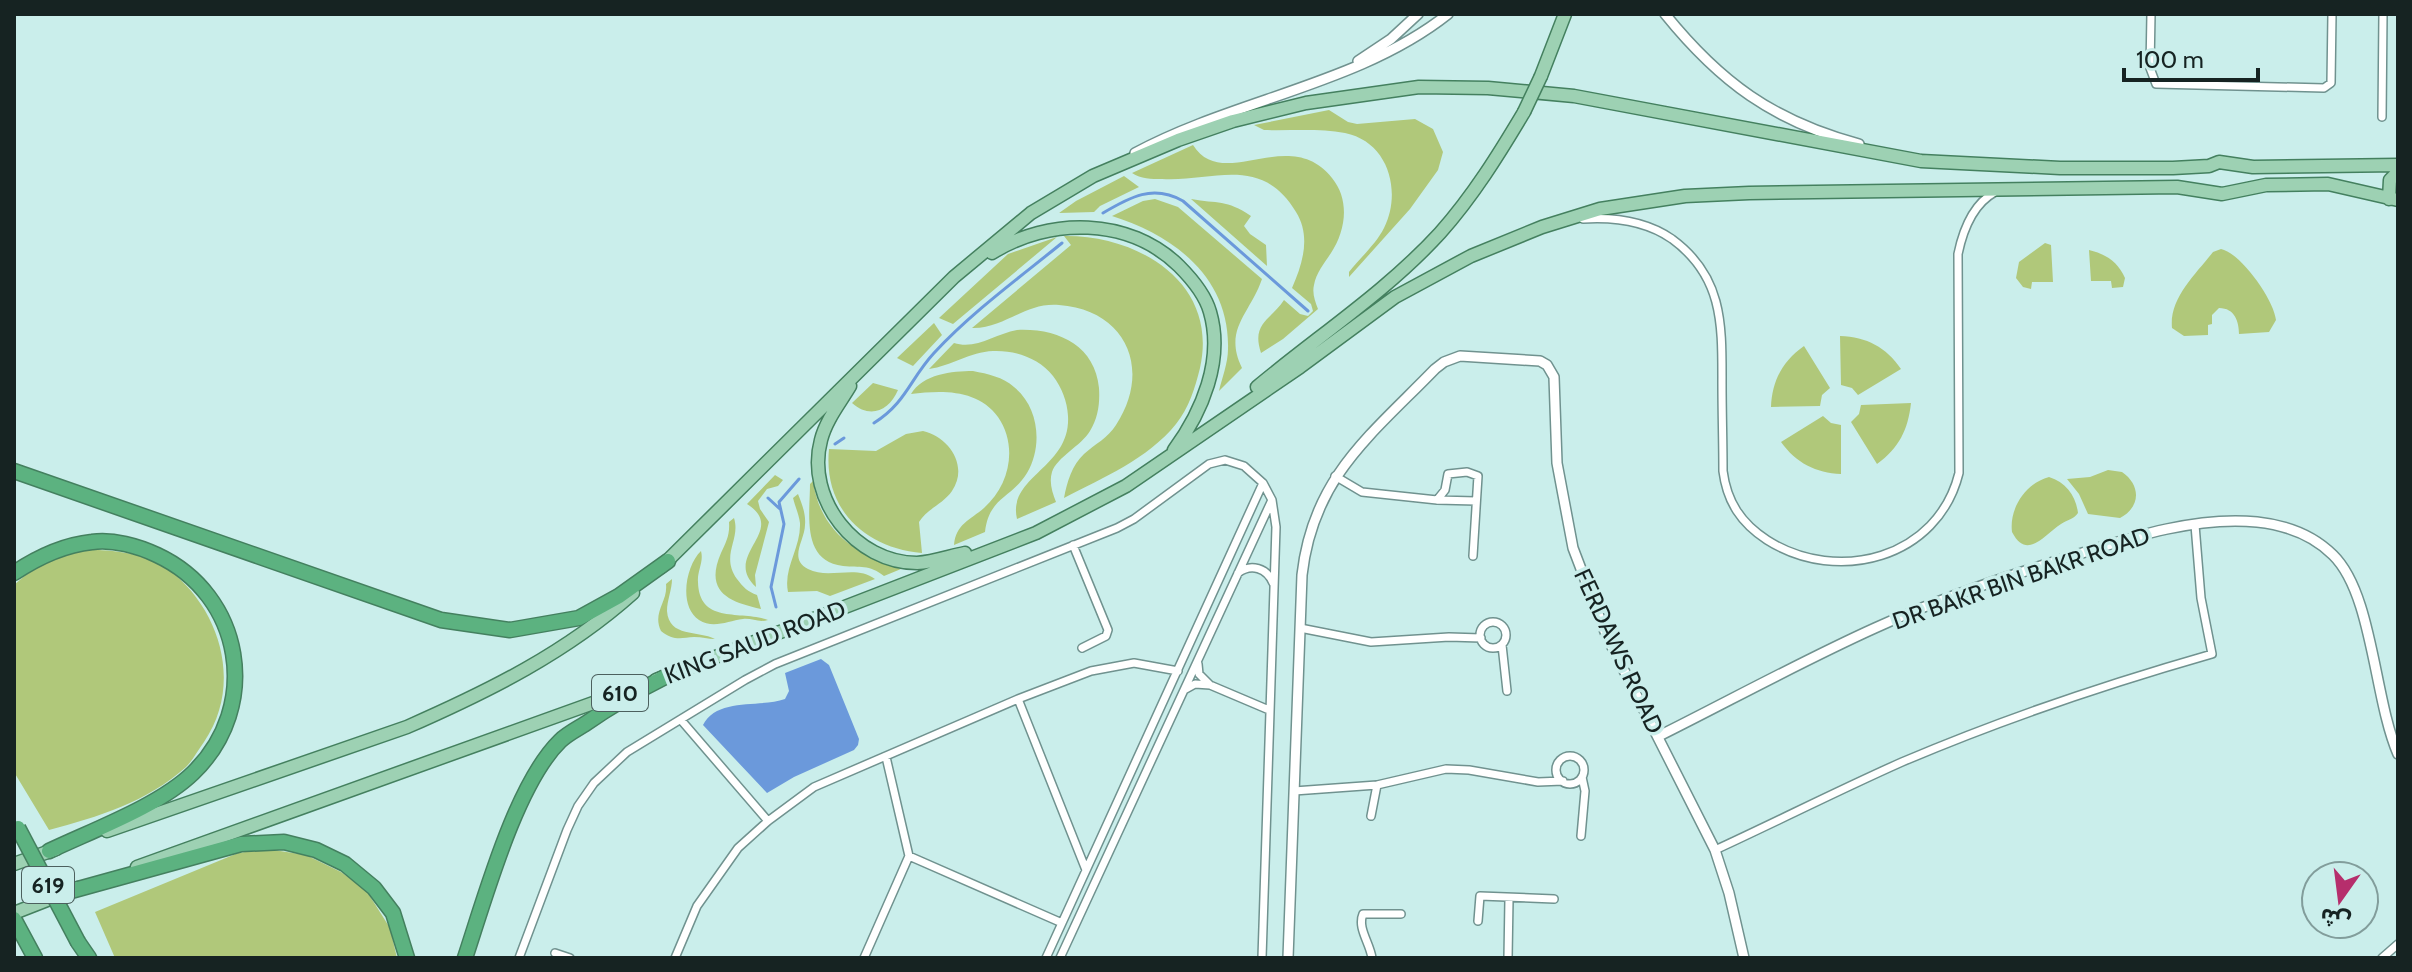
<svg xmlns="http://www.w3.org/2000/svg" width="2412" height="972" font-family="Cabin,'Noto Sans Arabic',sans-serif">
<rect width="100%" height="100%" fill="#caeeeb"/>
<path fill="#b0c87a" d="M1329 110 1348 122 1357 124 1415 119 1433 129 1443 152 1438 170 1410 209 1349 277V272C1360 258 1376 244 1384 228 1402 192 1389 142 1345 133 1319 128 1290 131 1264 130L1254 125Z
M1193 145C1223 193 1289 124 1332 178 1350 200 1346 230 1331 253 1325 262 1316 273 1314 285 1312 293 1315 301 1318 309L1283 339 1261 353C1251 323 1271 320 1284 300L1300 314 1308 316 1313 311 1311 304 1292 288C1303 263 1311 236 1296 212 1261 154 1213 182 1162 179 1151 179 1141 179 1132 173Z
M1124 176 1139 187 1100 206 1094 212 1059 213 1076 201Z
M1155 199 1178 207 1262 279C1250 314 1223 329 1242 368L1219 391C1222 378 1228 363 1228 349 1230 277 1173 235 1112 216L1143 201Z
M1191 199C1218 204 1226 199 1251 216L1244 226 1250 234 1266 245 1267 266Z
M1064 236C1139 235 1219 283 1200 368 1195 388 1189 408 1176 424 1148 459 1102 478 1064 498 1067 482 1072 465 1084 454 1095 444 1108 438 1116 425 1152 370 1127 310 1059 305 1025 302 1004 329 972 328L1071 245Z
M1057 237 953 324 939 318 1008 254Z
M2045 243 2051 245 2053 282H2032L2031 289 2023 287 2016 278 2019 262Z
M2221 249C2241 253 2274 300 2276 320L2269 332 2239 334C2239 322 2235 308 2219 308L2212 315V324L2208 325V335L2184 336 2172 328C2169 298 2196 274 2213 252Z
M2089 250C2106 254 2118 262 2125 278L2123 287 2112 288 2111 281H2091Z
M934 323 942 335 913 366 897 358Z
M1017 330C1057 328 1095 345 1099 388 1100 404 1098 418 1090 431 1081 446 1057 457 1052 472 1049 482 1052 492 1056 502L1017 519C1007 476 1071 468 1068 416 1067 401 1062 388 1053 376 1039 358 1015 350 993 351 970 352 951 366 929 369L954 343C976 350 995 334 1017 330Z
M1840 336C1867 337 1886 347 1901 369L1858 395 1852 388 1841 385Z
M1804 346 1830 388 1822 395 1820 406 1771 407C1772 380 1783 361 1804 346Z
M973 371C988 374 1003 377 1014 387 1039 407 1043 446 1027 473 1011 499 989 497 985 532L954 545C956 524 970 520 984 508 1010 485 1018 446 998 417 978 389 942 390 911 394 923 374 952 371 973 371Z
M873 383 898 390C889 411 870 419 852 403Z
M1911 403C1908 430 1899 448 1877 464L1851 422 1859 414 1861 405Z
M1823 416 1831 423 1841 425V474C1816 473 1796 463 1781 442Z
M923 431C949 437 969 466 952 491 943 504 927 509 919 522L922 553C865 548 823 509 829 449L876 451 906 434Z
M2108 470 2122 472C2141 485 2141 507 2120 518L2088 514 2079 494 2067 479 2090 477Z
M775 475 783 480 778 486 767 489 758 501 760 509 769 522 755 575 756 587C721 555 789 531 747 504Z
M2049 477C2066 482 2076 496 2078 513 2073 520 2068 519 2061 524 2044 535 2027 561 2012 532 2009 508 2026 483 2049 477Z
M813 481C820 531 856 555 901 569L884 576C869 564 860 568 843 566 801 561 810 514 810 484Z
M798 494C802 504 806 514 805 525 805 540 788 559 808 569 829 580 856 564 875 579L830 596 817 591 788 592C783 568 801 548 800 523 799 515 795 506 793 498Z
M734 518C741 540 720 555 737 579 743 587 748 592 757 595L761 609C729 602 704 592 721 553 726 542 730 535 729 522Z
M86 549C113 551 146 552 168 569 221 609 243 685 204 742 198 750 193 760 186 767 147 802 98 817 49 830L14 772V585C36 565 58 556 86 549Z
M701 551C704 562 697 571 698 582 699 625 742 610 768 620 759 623 752 618 743 619 728 621 713 629 699 620 678 606 686 565 701 551Z
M672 579C672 590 667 600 667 611 669 638 698 630 715 639 708 639 702 637 694 637 681 638 673 641 661 631 652 612 668 602 666 584Z
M267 849 306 855 341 872 366 890 390 928 397 958H115L95 912 238 853Z"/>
<path fill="#6b99db" d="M821 659 829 665 859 739 858 745 854 750 794 777 767 793 703 725C717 697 760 708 785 699L789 691 785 673Z"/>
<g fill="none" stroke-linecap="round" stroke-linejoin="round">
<path stroke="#6b99db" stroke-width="3" d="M1103 213C1130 197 1153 184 1183 201L1308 311
M874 423C906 403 910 379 934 353 972 312 1019 278 1062 243
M835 444 844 438
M768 498 780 509
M776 607 771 587 784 524 779 502 799 479"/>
<defs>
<path id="minor" d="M2151 14 2150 68 2156 84 2324 88 2331 83 2332 14
M2382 117 2383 14
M1583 219C1614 217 1646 221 1672 239 1724 277 1722 326 1722 384 1722 413 1723 442 1723 471 1727 502 1741 523 1767 540 1838 585 1938 558 1959 473L1958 254C1963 230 1973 204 1995 192
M1335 476 1362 492 1437 500 1476 501
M1437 500 1445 490 1448 474 1467 472 1478 476 1473 556
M1073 545 1108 630 1106 636 1082 648
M1238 573C1251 563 1267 568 1273 583
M1480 635a13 13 0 1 1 26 0a13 13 0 1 1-26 0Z
M1300 628 1371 642 1449 637 1481 638
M1502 645 1507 691
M1210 685 1269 710
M1186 689 1195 684 1210 685 1199 674 1198 664
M1018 699 1086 870
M681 720 768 821
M1556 770a14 14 0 1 1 28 0a14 14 0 1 1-28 0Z
M1294 791 1377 785 1446 769 1469 770 1538 782 1563 781
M1371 816 1377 785
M1581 836 1585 791 1582 777
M1715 850C1778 821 1839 790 1902 762 2003 719 2107 684 2212 654L2201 598 2195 525
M909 856 1062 923
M1478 921 1480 896 1554 899
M555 953 570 958
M519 958 567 830 578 806 594 783 627 752 745 680 775 664 1117 528 1134 519 1209 464 1225 460 1244 466 1263 483 1272 500 1276 527 1262 958
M675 958 697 906 738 848 768 821 814 787 1018 699 1091 671 1134 663 1178 671
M864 958 909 856 886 757
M1046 958 1263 483
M1060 958 1271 502
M1372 958C1370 943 1357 928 1363 914H1401
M1508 958 1509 899
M2382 958 2398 944"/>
<path id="tertiary" d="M1665 14C1720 82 1773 121 1859 144
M1358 61 1391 39 1418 14
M1135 153C1235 99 1360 84 1448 14
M1659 736C1731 700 1802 661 1875 628 1940 598 2011 575 2079 554 2135 536 2198 516 2257 522 2285 525 2313 535 2333 555 2373 594 2374 699 2398 754
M1288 958 1302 575C1313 477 1371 435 1435 369L1444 362 1460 356 1540 361 1547 365 1554 377 1557 463 1573 548 1607 637 1715 850 1729 893 1744 958"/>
<path id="primary" d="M1541 76 1565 14
M2389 199 2390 180 2398 172
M992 253C1049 217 1129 217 1179 266 1192 279 1205 294 1210 312 1224 360 1202 412 1174 450
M850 386C840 403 826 420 821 440 805 499 856 563 917 563 933 562 950 556 965 553
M1257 387C1318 336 1386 292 1440 233 1473 196 1499 154 1524 112
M661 567 954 277 1031 213 1093 176 1178 140 1233 121 1306 103 1419 87 1488 88 1574 96 1921 161 2060 168H2173L2209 166 2219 162 2253 167 2398 165
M656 680 1036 533 1126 486 1300 367 1395 297 1471 256 1542 227 1600 209 1685 196 1749 193 2177 187 2222 194 2266 185 2328 184 2398 200
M107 831 407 727C489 691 566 653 633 593
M14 864 56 849
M137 867 635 688
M14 913 78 888"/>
<path id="motorway" d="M14 471 441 620 510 630 579 618 619 596 668 561
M14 573C38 557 63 545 92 542 113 539 138 546 157 555 243 595 262 706 193 773 159 806 93 830 49 851
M71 891 241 844 284 842 316 850 345 864 374 888 393 913 407 958
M14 919 35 958
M78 942 89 958
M465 958C485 898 516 784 560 741 567 734 577 729 585 724 611 706 637 691 665 677"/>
</defs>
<use href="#minor" stroke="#70928f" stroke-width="10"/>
<use href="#tertiary" stroke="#70928f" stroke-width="12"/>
<use href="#primary" stroke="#44805f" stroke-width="15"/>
<use href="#motorway" stroke="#44805f" stroke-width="17"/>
<use href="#minor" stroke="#fff" stroke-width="7"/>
<use href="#tertiary" stroke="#fff" stroke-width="9"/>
<use href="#primary" stroke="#9dd1b3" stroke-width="12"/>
<use href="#motorway" stroke="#5cb280" stroke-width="14"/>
<defs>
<path id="primary-bridge" d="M1524 112 1541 76"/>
<path id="motorway-bridge" d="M18 828 78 942"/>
</defs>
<use href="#primary-bridge" stroke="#44805f" stroke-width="15" stroke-linecap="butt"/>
<use href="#motorway-bridge" stroke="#44805f" stroke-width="17" stroke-linecap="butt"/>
<use href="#primary-bridge" stroke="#9dd1b3" stroke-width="12"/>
<use href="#motorway-bridge" stroke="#5cb280" stroke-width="14"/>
</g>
<g text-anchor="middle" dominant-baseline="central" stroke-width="7" stroke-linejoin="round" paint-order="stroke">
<g fill="#caeeeb" stroke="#4c605e" stroke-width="2">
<rect x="592" y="675" width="56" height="36" rx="6"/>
<rect x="22" y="867" width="52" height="36" rx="6"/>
</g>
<g font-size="22" font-weight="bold" fill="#162322">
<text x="620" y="693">610</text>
<text x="48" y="885">619</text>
</g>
<g font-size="24" fill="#162322" stroke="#caeeeb">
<text transform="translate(2021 578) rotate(-19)">DR BAKR BIN BAKR ROAD</text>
<text transform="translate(755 642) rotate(-21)">KING SAUD ROAD</text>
<text transform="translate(1619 651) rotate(65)">FERDAWS ROAD</text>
</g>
</g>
<rect width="2412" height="972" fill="none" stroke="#162322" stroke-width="32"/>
<g transform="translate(2340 900) rotate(194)"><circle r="38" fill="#caeeeb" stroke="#829d9b" stroke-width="2"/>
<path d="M0-6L14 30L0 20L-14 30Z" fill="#b62e6c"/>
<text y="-12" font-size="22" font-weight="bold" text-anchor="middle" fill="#162322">ش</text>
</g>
<path d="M2124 68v12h134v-12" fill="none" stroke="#162322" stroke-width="4"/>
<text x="2136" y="68" font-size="24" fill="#162322" stroke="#caeeeb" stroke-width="6" paint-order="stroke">100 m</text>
</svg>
